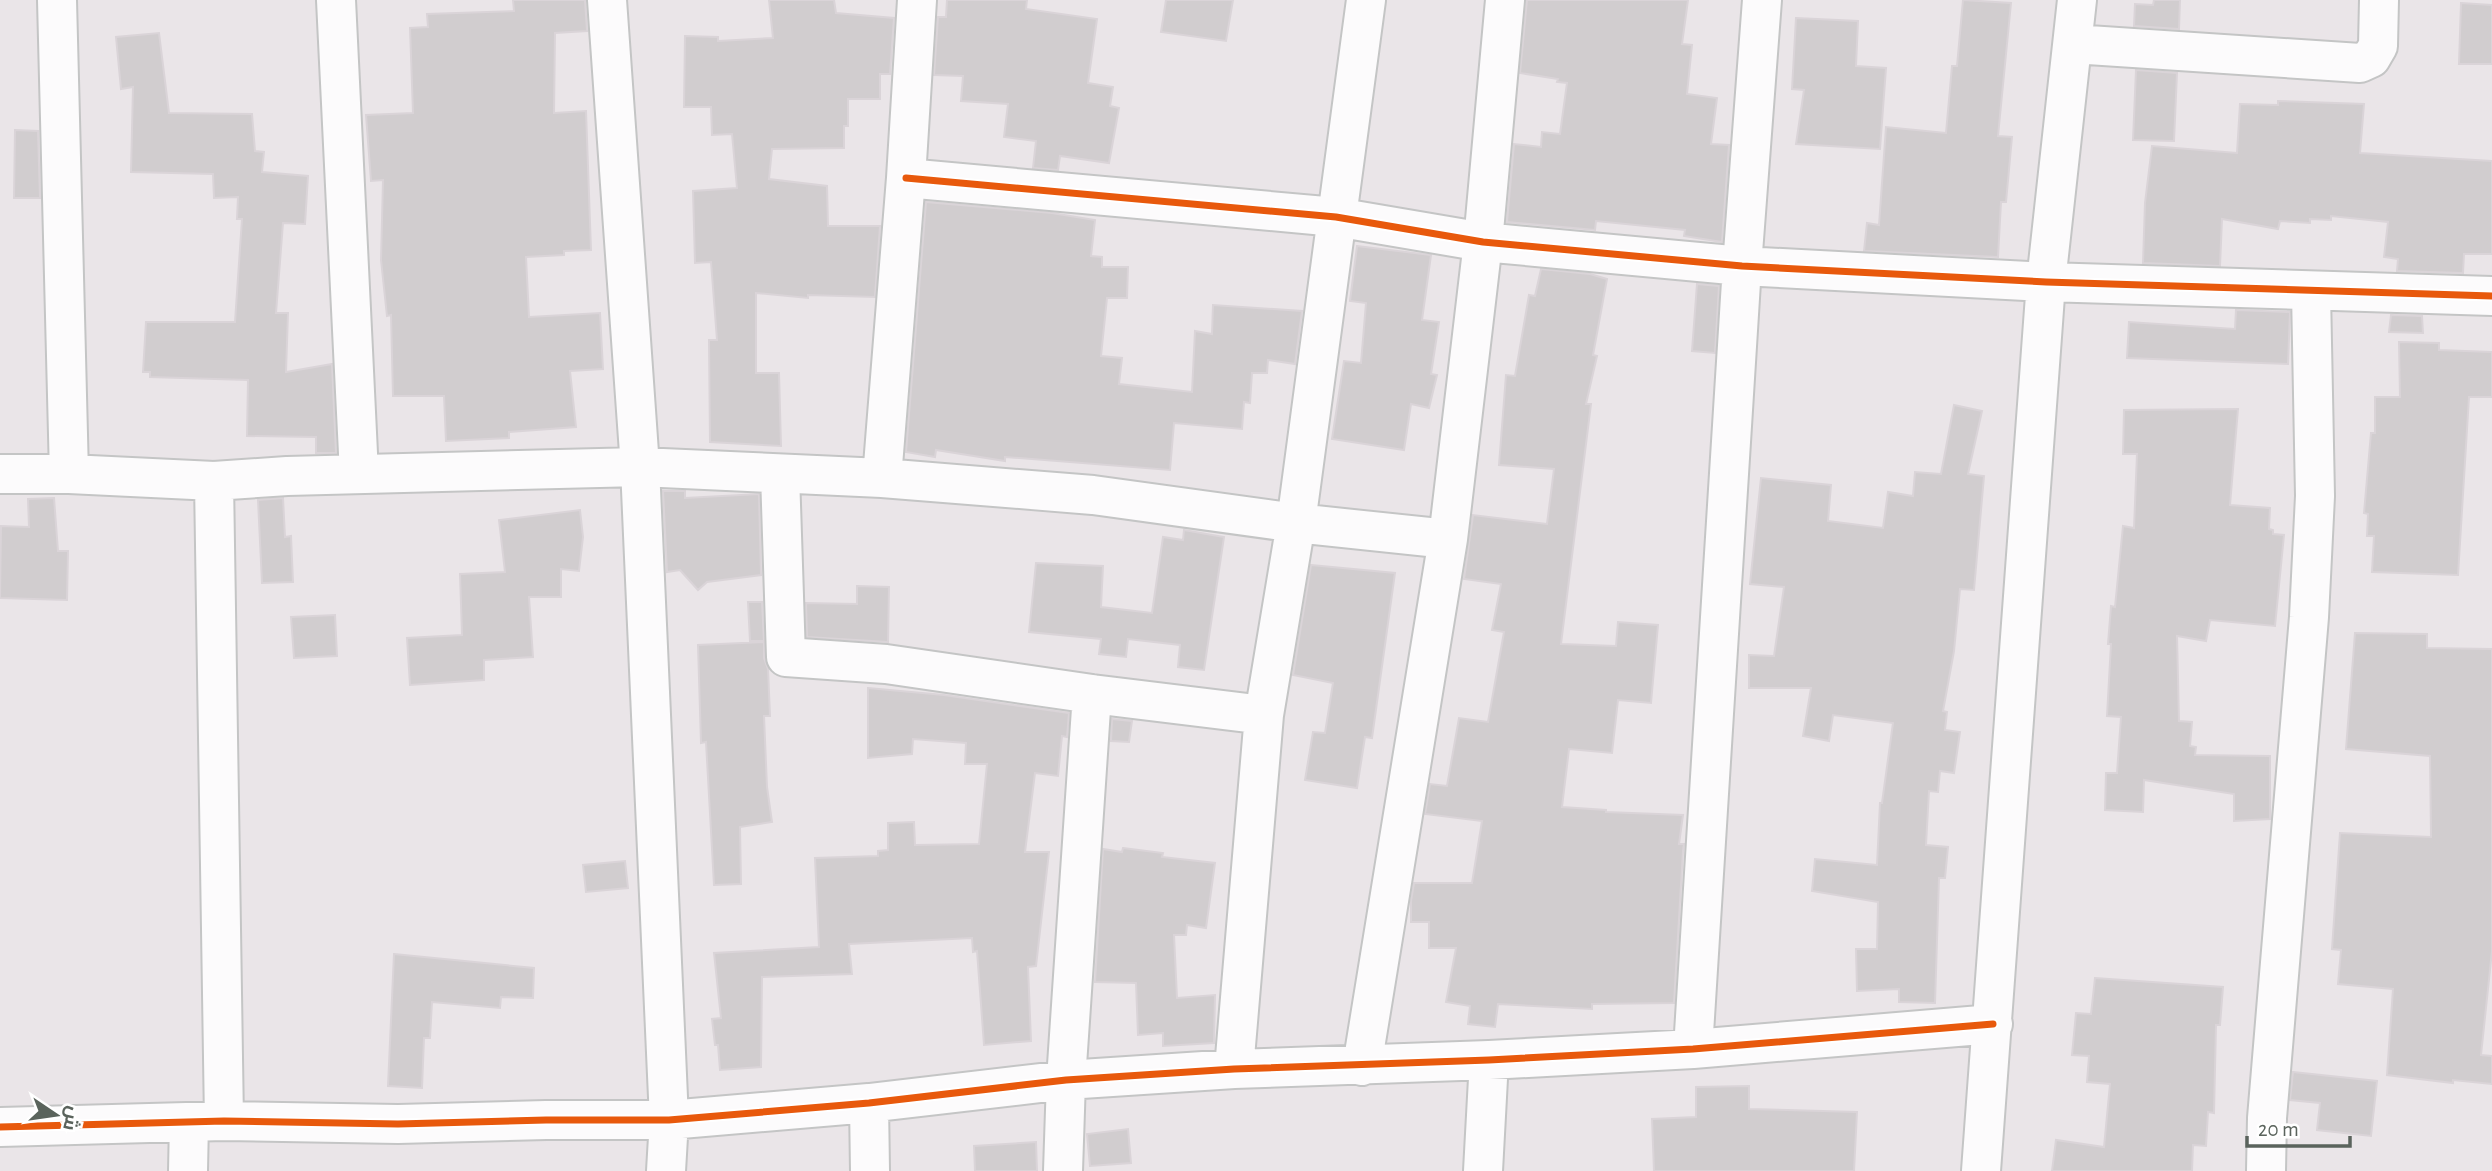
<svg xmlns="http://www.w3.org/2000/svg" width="2492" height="1171" font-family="'Alegreya Sans',Cairo,sans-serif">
<rect width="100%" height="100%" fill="#eae5e8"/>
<path fill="#d1cdcf" stroke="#dad4d8" stroke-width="2" d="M513 0H585L587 31 555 33 554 113 586 111 591 250 564 251V255L526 257 529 317 600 313 603 369 570 371 576 427 509 432V438L446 441 444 396H393L391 315 387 316 381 260 383 180 371 181 366 115 413 113 410 28 428 27 427 14 514 11Z
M769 0H834L836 13 894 18 890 74H880V99H848V126H844V148L772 149 769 179 827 186 828 226H880L875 297 808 295V298L756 293V373H779L781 446 710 442 709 340H717L711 262 695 263 693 191 737 188 732 134 712 135 711 107H684L685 36 718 37V41L773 38Z
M947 0H1027L1026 9 1097 19 1088 83 1113 87 1110 106 1119 108 1109 163 1060 156 1058 170 1033 168 1036 141 1004 137 1008 104 961 101 963 76 934 75 938 17H946Z
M1166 0H1233L1226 41 1161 32Z
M1527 0H1688L1682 44 1692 45 1687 94 1717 98 1711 144 1729 145 1722 242 1684 236 1685 230 1596 221 1595 230 1507 222 1514 144 1541 147 1542 132 1560 134 1567 83 1557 82 1558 79 1520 73Z
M1963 0 2011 3 1998 136 2012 137 2006 202H2001L1998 257 1864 251 1867 223 1879 225 1886 127 1946 133 1952 66H1957Z
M2154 0H2180L2179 29 2134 26 2135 4 2153 5Z
M2461 3 2492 5V64H2459Z
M1796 18 1858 21 1856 66 1886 68 1880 149 1796 144 1804 90 1792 89Z
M159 33 169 113 252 114 255 151 264 152 262 172 308 176 305 224 283 223 276 313H288L286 372 332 364 336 453H316V437L247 436 248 380 150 377V372H143L146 322H235L242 219H237L238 197 214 198 213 174 131 172 133 87 121 89 116 37Z
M2136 70 2177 73 2174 141 2133 140Z
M2278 101 2364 104 2360 153 2492 161V254H2464L2463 273 2397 271 2398 259 2384 257 2388 222 2331 216V220L2310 219V223L2280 221 2278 229 2222 219 2220 266 2143 263 2145 203 2152 146 2237 153 2240 104 2278 105Z
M15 130 38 131 40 198H14Z
M926 202 1052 213 1095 220 1091 256 1102 257V267H1128L1127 298H1107L1101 356 1122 358 1119 384 1192 392 1195 331 1212 334 1213 305 1302 311 1295 364 1268 360 1267 373H1252L1250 403 1244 402 1242 429 1174 423 1170 470 1005 457V461L936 450 935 457 906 452Z
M1357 246 1431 255 1422 320 1439 322 1431 374 1437 375 1429 408 1411 404 1404 450 1332 439 1344 361 1361 363 1366 303 1350 301Z
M1541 269 1590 274 1607 279 1593 355 1597 356 1586 404H1591L1561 644 1616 646 1618 622 1658 625 1651 703 1618 700 1612 753 1569 749 1562 807 1606 810V812L1683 815 1679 844H1684L1683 851 1674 1003 1592 1004V1009L1498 1004 1495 1027 1468 1024 1470 1006 1446 1002 1456 948H1429V922H1411V901L1414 883H1472L1482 821 1425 814 1430 784 1447 786 1459 718 1488 722 1504 632 1492 630 1501 584 1464 579 1473 515 1547 524 1554 469 1499 465 1506 375 1515 376 1529 295 1535 296Z
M1697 284 1719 286 1715 353 1692 351Z
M2236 310 2290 312 2288 364 2127 358 2129 322 2235 329Z
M2391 315 2422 316 2423 333 2389 332Z
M2399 342 2439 343V350L2492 352V397H2469L2458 575 2372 572 2374 536H2367L2368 514 2364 513 2371 433H2375V397H2400Z
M1954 405 1982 411 1968 474 1984 476 1974 590 1960 589 1954 651 1943 711 1947 712 1945 730 1960 732 1954 773 1940 771 1938 792 1929 791 1926 845 1948 847 1945 878H1939L1935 1003 1899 1002V989L1857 991 1856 949H1877L1878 902 1812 891 1815 859 1877 865 1880 803H1882L1893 723 1833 715 1829 741 1803 736 1811 688H1749V655L1774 656 1784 587 1750 584 1761 478 1831 485 1828 521 1883 528 1888 492 1913 496 1915 472 1941 474Z
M2238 409 2230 505 2270 508 2269 529 2273 530V534L2284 535 2275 626 2210 620 2206 641 2177 636 2179 721 2192 722 2190 746 2196 747 2195 755 2270 756V819L2234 821V794L2144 780 2143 812 2105 810 2106 773H2117L2121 717 2107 716 2111 644H2108L2111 606 2115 607 2123 526 2134 528 2137 454H2123L2124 410Z
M663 491H685V498L759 494 761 575 707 582 698 590 680 570 667 572Z
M54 498 58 551H68L67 600 0 598 1 526 29 527 28 499Z
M283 498 285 537 291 536 293 582 262 583 258 500Z
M580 510 583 537 579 571 561 569V597H529L533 657 484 660V680L410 685 407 638 462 635 460 574 505 572 499 520Z
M1184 530 1224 537 1204 670 1178 667 1180 645 1128 639 1126 657 1099 654 1101 639 1029 632 1036 563 1103 566 1101 607 1152 613 1163 537 1183 540Z
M1311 565 1395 573 1372 738 1365 737 1357 788 1305 780 1313 732 1325 733 1333 683 1293 675Z
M857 586 889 587 888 642 807 637 806 603 857 604Z
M748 602H762L764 641H750Z
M335 615 337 656 294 658 291 617Z
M2355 633 2427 634V648L2492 649V951L2481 1055 2492 1056V1084L2453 1080V1083L2387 1075 2393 989 2338 984 2341 950 2332 949 2340 833 2431 837 2430 756 2346 749Z
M764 642V658L768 669 770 716H764L767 787 772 822 740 827 741 884 714 885 706 742 701 743 698 645Z
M868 688 944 695 1069 713 1067 737 1062 736 1058 776 1035 773 1025 852H1049L1036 966 1028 967 1031 1041 984 1045 977 951 973 952 972 938 849 944 852 974 762 977 761 1067 720 1070 718 1045H715L712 1019 721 1018 714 953 819 947 815 858 878 856V851L888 850V823L914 822 915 845 979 844 987 764H965L966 743 913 739 912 754 868 758Z
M1112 719 1132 721 1129 742 1111 741Z
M1123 848 1163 853 1162 857 1215 863 1206 928 1187 925 1186 935H1174L1177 998 1215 995 1214 1043 1163 1046V1033L1138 1035 1136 983 1095 982 1103 849 1122 852Z
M625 861 628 888 586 892 583 865Z
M394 954 534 968 533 998 501 997 500 1008 432 1002 430 1038H424L422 1088 388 1086Z
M2095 978 2223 987 2220 1025H2216L2214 1113 2208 1112 2206 1146 2193 1145 2192 1171H2052L2056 1140 2104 1147 2110 1084 2087 1082 2089 1056 2072 1055 2076 1013 2091 1014Z
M2293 1072 2377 1081 2371 1136 2317 1130 2320 1103 2290 1100Z
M1749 1086V1109L1857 1112 1854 1171H1654L1652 1119 1696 1117V1087Z
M1128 1129 1131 1163 1090 1166 1087 1134Z
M1036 1142 1037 1171H975L974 1146Z"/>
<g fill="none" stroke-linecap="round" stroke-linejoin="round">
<defs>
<path id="minor" d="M57 0 69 474
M336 0 359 474
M607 0 640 467 669 1120 666 1171
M2073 44 2360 63 2371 58 2378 46 2379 0
M906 178 1336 217 1483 242 1742 266 2046 282 2492 296
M0 474H69L214 481 287 476 640 467 882 478 1093 495 1296 523 1448 539
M780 474 786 657 886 664 1092 694 1264 715
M882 478 906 178 917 0
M214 481 224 1121
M1693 1049 1742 266 1762 0
M1362 1066 1448 539 1483 242 1505 0
M1234 1069 1264 715 1296 523 1366 0
M869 1103 870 1171
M0 1127 224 1121 398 1124 546 1120H669L869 1103 1066 1080 1234 1069 1489 1060 1693 1049 1993 1024
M188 1171 189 1122
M1063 1171 1066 1080 1092 694
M1483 1171 1489 1060
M1981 1171 2046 282 2077 0
M2266 1171 2267 1118 2309 617 2315 496 2311 292"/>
</defs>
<use href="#minor" stroke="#c4c5c5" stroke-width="42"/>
<use href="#minor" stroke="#fcfbfc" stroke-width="38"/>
<defs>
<path id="cycleway" d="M906 178 1336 217 1483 242 1742 266 2046 282 2492 296
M0 1127 224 1121 398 1124 546 1120H669L869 1103 1066 1080 1234 1069 1489 1060 1693 1049 1993 1024"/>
</defs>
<use href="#cycleway" stroke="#fff" stroke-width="11"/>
<use href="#cycleway" stroke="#e8590c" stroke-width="7"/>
</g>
<g transform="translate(56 1115) rotate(103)" stroke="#ffffff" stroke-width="5" paint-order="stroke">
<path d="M0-5L12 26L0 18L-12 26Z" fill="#5a635c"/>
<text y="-10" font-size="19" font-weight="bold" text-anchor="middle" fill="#5a635c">ش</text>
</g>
<path d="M2247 1136v10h103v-10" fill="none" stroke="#5a635c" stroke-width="3.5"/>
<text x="2258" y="1136" font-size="21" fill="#5a635c" stroke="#ffffff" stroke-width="5" paint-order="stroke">20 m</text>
</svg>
